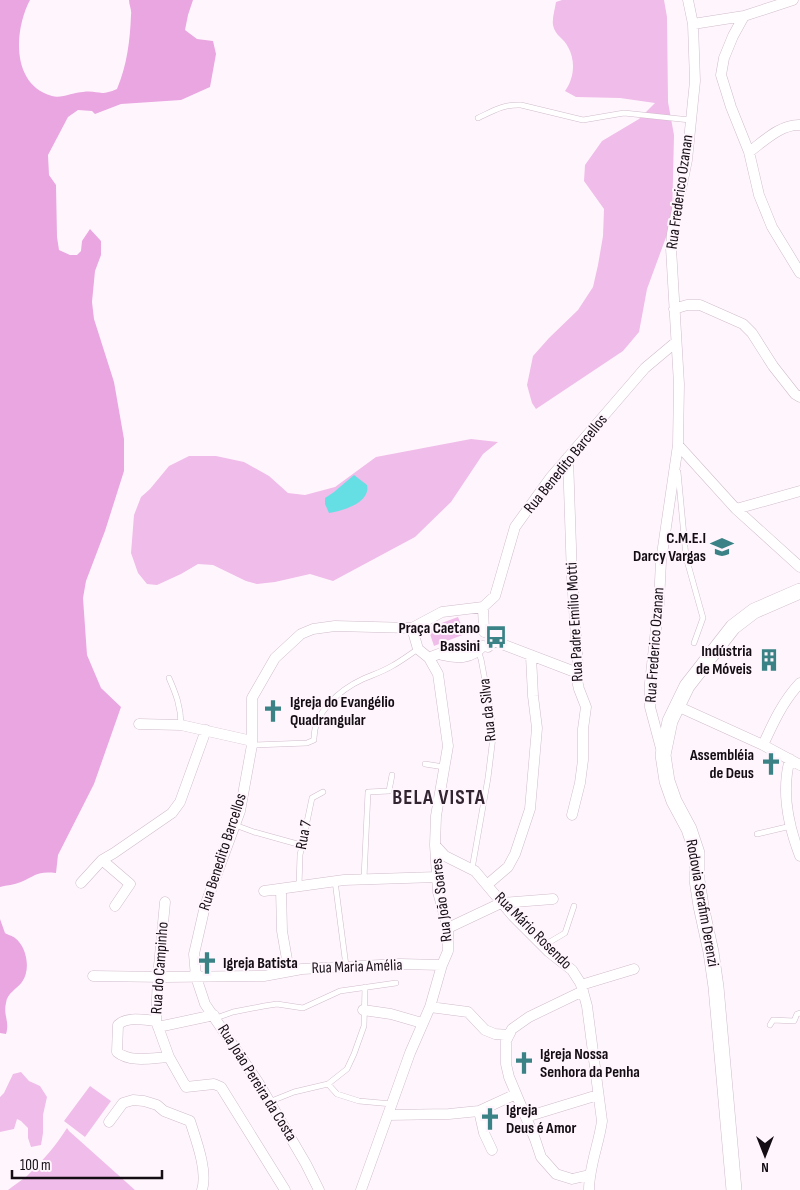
<svg xmlns="http://www.w3.org/2000/svg" width="800" height="1190" font-family="'Sofia Sans Condensed',sans-serif">
<rect width="100%" height="100%" fill="#fff6fd"/>
<path fill="#f0bce9" d="M562 0H664L667 17 668 102 674 135 672 221 647 289 639 332 623 351 536 409 532 403 527 385 533 356 549 338 578 310 593 287 598 265 603 236 604 209 584 181 585 165 602 141 639 119 655 103 620 98 576 97 565 91C574 79 576 61 568 47 564 38 555 36 553 25 552 18 555 9 556 2Z
M471 439 498 442 483 454 451 502 415 537 333 581 310 574 275 582 257 584 246 581 213 565 198 564 181 574 157 585 147 584 138 573 131 553 134 515 141 497 150 489 169 466 189 456H216L244 462 269 476 288 493 305 495 335 487 376 457Z
M458 617 465 634 434 646 428 628Z
M21 1072 29 1081 40 1086 47 1097 43 1115V1133L41 1145 31 1147 28 1138V1128L21 1121 17 1119 14 1129 0 1132V1097L4 1093 13 1074Z
M90 1086 111 1101 85 1137 64 1121Z
M67 1128 69 1131 135 1190H8C14 1185 21 1181 27 1176 42 1161 56 1146 67 1128Z"/>
<path fill="#e9a6e0" d="M0 0H30C14 30 11 85 52 96 61 99 74 92 83 92 99 90 99 97 117 89 127 65 130 41 131 15 132 10 129 5 129 0H193L188 15 185 30 197 39 213 41 216 54 210 87 181 100 121 104 95 114 92 111 78 110 68 117 48 155 49 175 56 185 57 237 59 250 70 255H77L81 251 82 241 90 229 101 241V255L95 271 92 302 94 319 114 382 124 439V471L105 531 86 581 83 598 87 655 101 688 121 707 94 784 58 855 56 873C37 871 37 875 21 882 14 885 7 885 0 887Z
M0 919 5 933C8 935 13 936 15 938 27 947 31 970 22 982 17 989 7 993 6 1003 3 1015 10 1022 6 1034L0 1033Z"/>
<path fill="#65dfe3" d="M354 475 367 485C371 503 342 511 329 513L325 504V498L334 492Z"/>
<g fill="none" stroke-linecap="round" stroke-linejoin="round">
<defs>
<path id="lane" d="M478 118C493 111 504 104 521 105L583 120 624 113 690 120
M678 472 686 557 703 618 694 643
M169 678C176 694 181 707 181 725
M252 745 307 743 314 740C313 713 339 690 363 679 372 675 382 672 392 666 401 661 409 655 418 649
M425 764 444 767
M235 825 254 832 301 845
M757 834 791 826
M472 869 488 778 493 737 491 713 481 659 478 651
M364 878 368 792 389 791 392 775
M335 881 346 966
M299 886 300 855 312 798 323 792
M543 946 565 933 574 906
M216 1018 233 1012 264 1006 277 1004 303 1008 340 991 396 983
M770 1025 773 1020 794 1021 797 1014 800 1013
M328 1084 337 1094 359 1101 392 1104
M269 1102 294 1092 328 1084 347 1069 354 1054 364 1026 365 987"/>
<path id="street" d="M744 16 733 36 724 58 721 75 731 107 749 152 759 195 772 227 800 273
M693 24 744 16 793 0
M749 152C764 141 781 124 800 125
M674 309 687 305H700L743 324 752 333 773 366 795 394 800 397
M678 445 736 509 800 567
M568 457 572 577 578 667 575 672 579 689 586 707 583 729V760L580 783 572 815
M736 509 800 491
M412 628 442 612 483 607
M484 632 483 607 495 596 515 527 551 477 645 368 676 342
M494 641 575 672
M442 655C458 659 471 659 483 646
M429 658C443 651 474 643 488 647L494 641
M677 706 763 745 800 765
M139 724 181 725 252 741
M763 745C773 723 783 701 800 683
M662 752 650 707V683L659 602 661 561 678 445 679 384 671 248 672 234 687 160 695 81 693 24 688 0
M790 759C781 791 788 825 800 856
M435 845 445 856 475 871 513 916 549 952 572 970 581 984 587 1006 602 1121C599 1144 589 1166 589 1190
M102 860 130 884 115 906
M81 883 102 860 114 853 172 813 180 802 206 730
M488 884 508 867 515 854 530 809 537 728 533 696 531 656
M281 889 282 931 289 971
M264 891 344 880 437 877
M165 902 158 977 156 1021 169 1057 186 1087 214 1084 221 1087 285 1190
M448 928 501 903 553 899
M93 976 165 977 264 976 302 969 400 964 442 965
M581 985 634 969
M583 991 529 1017 512 1029 506 1041V1064L509 1077 535 1139 541 1157 556 1174 572 1179 589 1175
M430 1007 468 1012 485 1030 495 1034 509 1035
M363 1010 391 1014 422 1023
M156 1021C144 1020 127 1016 118 1025L117 1052C130 1063 153 1058 169 1057
M158 1027 214 1015
M479 1111 484 1133 492 1150
M388 1115 449 1114 479 1111 516 1094
M526 1117 598 1095
M109 1122 123 1103 133 1100 144 1101 157 1105 164 1111 190 1121C196 1140 208 1171 202 1190
M319 1190 306 1164 258 1082 205 1004 196 977 194 954 205 906 240 811 252 745V698L275 658 301 634 313 629 335 626 412 628 418 649 429 658 438 674 448 746 436 816 435 845 438 892 448 928V951L442 965 430 1007 410 1053 361 1190"/>
<path id="secondary" d="M734 1190 716 987 711 952 701 906 697 880V853L689 829 674 801 667 781 663 755 670 721 687 686 733 627 754 611 800 591"/>
</defs>
<use href="#lane" stroke="#d0bccc" stroke-width="6"/>
<use href="#street" stroke="#d0bccc" stroke-width="11"/>
<use href="#secondary" stroke="#d0bccc" stroke-width="16"/>
<use href="#lane" stroke="#fff" stroke-width="5"/>
<use href="#street" stroke="#fff" stroke-width="10"/>
<use href="#secondary" stroke="#fff" stroke-width="15"/>
</g>
<defs>
<symbol id="school-bare" viewBox="-9 -9 18 18"><path d="M0-5L7-2L0 1L-7-2ZM-4 1L0 2.5L4 1V4Q0 6-4 4Z" fill="#3a8285" stroke="#fff6fd" stroke-width="2.5" paint-order="stroke"/></symbol>
<symbol id="bus-bare" viewBox="-9 -9 18 18"><path d="M-5-6H5V4H4V6H2V4H-2V6H-4V4H-5ZM-3.5-4V0h7V-4ZM-3.5 1.2v1.5H-2V1.2ZM2 1.2v1.5H3.5V1.2Z" fill="#3a8285" stroke="#fff6fd" stroke-width="2.5" paint-order="stroke"/></symbol>
<symbol id="building-bare" viewBox="-9 -9 18 18"><path d="M-4-6H4V6H1V3H-1V6H-4ZM-2.5-4.3h1.7v1.8h-1.7ZM.8-4.3h1.7v1.8H.8ZM-2.5-1h1.7V.8h-1.7ZM.8-1h1.7V.8H.8Z" fill="#3a8285" stroke="#fff6fd" stroke-width="2.5" paint-order="stroke"/></symbol>
<symbol id="church-bare" viewBox="-9 -9 18 18"><path d="M-1.2-6h2.4v3.5h3.3v2.4h-3.3V6h-2.4V-.1h-3.3v-2.4h3.3Z" fill="#3a8285" stroke="#fff6fd" stroke-width="2.5" paint-order="stroke"/></symbol>
</defs>
<g fill-rule="evenodd">
<use href="#school-bare" x="706" y="531" width="32" height="32"/>
<use href="#bus-bare" x="480" y="621" width="32" height="32"/>
<use href="#building-bare" x="753" y="644" width="32" height="32"/>
<use href="#church-bare" x="257" y="695" width="32" height="32"/>
<use href="#church-bare" x="755" y="748" width="32" height="32"/>
<use href="#church-bare" x="191" y="947" width="32" height="32"/>
<use href="#church-bare" x="508" y="1047" width="32" height="32"/>
<use href="#church-bare" x="474" y="1103" width="32" height="32"/>
</g>
<g text-anchor="middle" dominant-baseline="central" stroke-width="4" stroke-linejoin="round" paint-order="stroke">
<g font-size="16" fill="#140d13" stroke="#fff6fd">
<text transform="translate(680 192) rotate(-82)">Rua Frederico Ozanan</text>
<text transform="translate(566 464) rotate(-51)">Rua Benedito Barcellos</text>
<text transform="translate(575 622) rotate(-93)">Rua Padre Emílio Motti</text>
<text transform="translate(655 645) rotate(-86)">Rua Frederico Ozanan</text>
<text transform="translate(488 710) rotate(-96)">Rua da Silva</text>
<text transform="translate(304 835) rotate(-79)">Rua 7</text>
<text transform="translate(223 852) rotate(-72)">Rua Benedito Barcellos</text>
<text transform="translate(442 900) rotate(-97)">Rua João Soares</text>
<text transform="translate(702 903) rotate(80)">Rodovia Serafim Derenzi</text>
<text transform="translate(533 931) rotate(45)">Rua Mário Rosendo</text>
<text transform="translate(357 967) rotate(-2)">Rua Maria Amélia</text>
<text transform="translate(160 968) rotate(-86)">Rua do Campinho</text>
<text transform="translate(257 1083) rotate(58)">Rua João Pereira da Costa</text>
</g>
<g font-size="16" font-weight="bold" fill="#140d13" stroke="#fff6fd" text-anchor="end">
<text x="706" y="538">C.M.E.I<tspan x="706" dy="18">Darcy Vargas</tspan></text>
<text x="480" y="628">Praça Caetano<tspan x="480" dy="18">Bassini</tspan></text>
<text x="752" y="651">Indústria<tspan x="752" dy="18">de Móveis</tspan></text>
<text x="290" y="702" text-anchor="start">Igreja do Evangélio<tspan x="290" dy="18">Quadrangular</tspan></text>
<text x="754" y="755">Assembléia<tspan x="754" dy="18">de Deus</tspan></text>
<text x="223" y="963" text-anchor="start">Igreja Batista</text>
<text x="540" y="1054" text-anchor="start">Igreja Nossa<tspan x="540" dy="18">Senhora da Penha</tspan></text>
<text x="506" y="1110" text-anchor="start">Igreja<tspan x="506" dy="18">Deus é Amor</tspan></text>
</g>
<g font-size="21" font-weight="bold" letter-spacing="1" fill="#332431" stroke="#fff6fd">
<text x="439" y="797">BELA VISTA</text>
</g>
</g>
<g transform="translate(765 1155) rotate(180)" stroke="#fff6fd" stroke-width="4" paint-order="stroke">
<path d="M0-4L9 19L0 12L-9 19Z" fill="#140d13"/>
<text y="-8" font-size="14" font-weight="bold" text-anchor="middle" fill="#140d13">N</text>
</g>
<path d="M12 1170v8h150v-8" fill="none" stroke="#140d13" stroke-width="2.5"/>
<text x="20" y="1170" font-size="15" fill="#140d13" stroke="#fff6fd" stroke-width="4" paint-order="stroke">100 m</text>
</svg>
